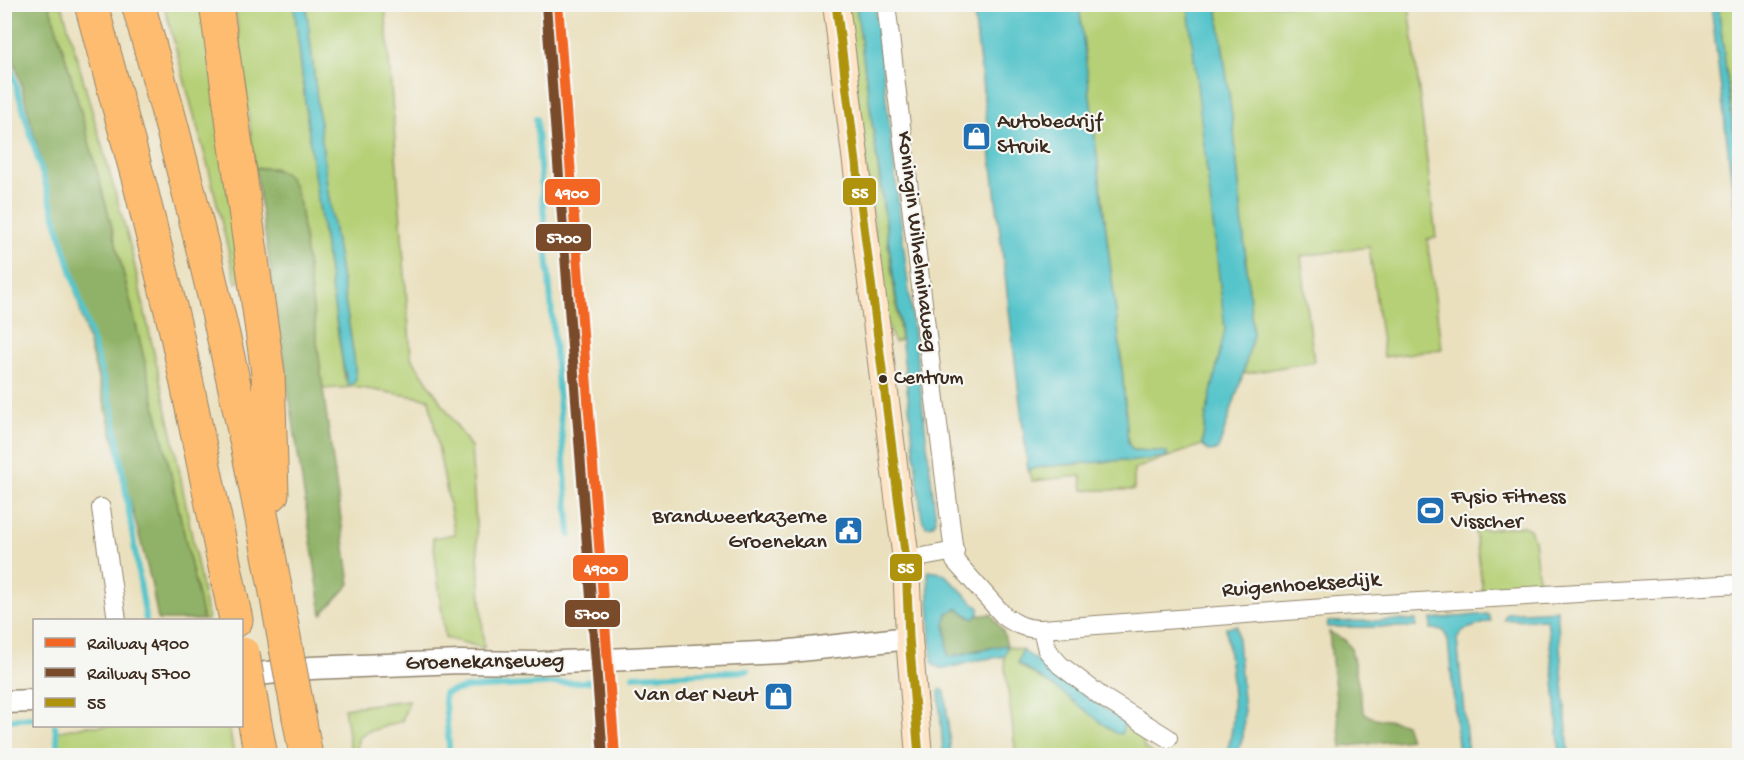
<svg xmlns="http://www.w3.org/2000/svg" width="1744" height="760" font-family="'Gochi Hand',sans-serif">
<rect width="100%" height="100%" fill="#f6f6f2"/>
<filter id="ink" filterUnits="userSpaceOnUse"><feTurbulence type="fractalNoise" baseFrequency=".0167" numOctaves="2"/><feDisplacementMap in="SourceGraphic" scale="12" xChannelSelector="R" yChannelSelector="G"/><feConvolveMatrix kernelMatrix="1 2 1 2 8 2 1 2 1" color-interpolation-filters="sRGB"/></filter>
<filter id="wash" filterUnits="userSpaceOnUse"><feTurbulence type="fractalNoise" baseFrequency=".008" numOctaves="4" result="noise"/><feDisplacementMap in="SourceGraphic" scale="24" xChannelSelector="R" yChannelSelector="G"/><feGaussianBlur stdDeviation="1.35" result="paint"/><feColorMatrix in="noise" values="0 0 0 0 0 0 0 0 0 0 0 0 0 0 0 0 0 1.4 0 .05"/><feComposite in="paint" operator="in"/></filter>
<g filter="url(#wash)">
<rect width="100%" height="100%" fill="#eae0be"/>
<path fill="#b5d076" stroke="#787d4a" stroke-width="1.5" d="M49 5H62L130 245 174 443 208 620H203C173 481 142 343 106 205 88 138 71 70 49 5Z
M164 5H204L240 282 236 283 210 174Z
M235 5H294L312 160 345 380 356 379 354 357 327 186 306 5H385L411 357 471 447 484 648 445 638 433 538 455 534 429 399 354 387 323 389 300 205 275 168H255Z
M845 5H856L901 340 894 342 887 323Z
M1079 5H1188L1223 299 1225 329 1224 341 1206 416 1202 445 1134 469V490H1083L1081 476 1032 481 1028 470 1039 467 1124 460 1127 462 1167 452 1133 450 1128 443 1121 355Z
M1217 5H1409L1436 238 1427 239 1442 349 1384 357 1369 247 1301 256 1314 362 1243 374 1253 335 1234 132Z
M1718 5H1739V177Z
M1523 526 1530 529 1534 540 1539 583V589L1483 593 1475 531Z
M1007 646 1022 650 1018 664 1060 691 1125 726V723L1146 738 1143 743 1144 748 1155 755H1016L1004 659Z
M409 700 402 721 364 733 358 739 357 755H351L344 708Z
M85 726H229L234 755H58L55 732Z"/>
<path fill="#90b267" stroke="#666e42" stroke-width="1.5" d="M4 5H49C71 70 88 138 106 205 142 343 173 481 203 620H158L151 581 21 84 5 31Z
M255 168C288 168 291 174 300 205L323 389 350 584 322 614Z
M953 608H957L969 617 991 614 1003 631 1007 646 977 650 948 657 945 616Z
M1329 632 1345 640 1351 648 1364 713C1376 722 1390 718 1405 724L1410 739 1341 747Z"/>
<path fill="#57c5cb" stroke="#497874" stroke-width="1.5" d="M294 5H306L327 186 354 357 356 379 353 384 348 385 343 364 312 160Z
M856 5H875L936 520 933 525 926 526 922 519 899 318Z
M973 5H1079L1121 355 1128 443 1133 450 1167 452V457L1127 462 1124 460 1039 467 1028 470Z
M1188 5H1217L1234 132 1253 335 1243 374 1218 450 1208 451 1202 445 1206 416 1225 329Z
M1711 5H1718L1739 177V243Z
M928 571 943 573 979 608V614L974 619 957 608 947 613 945 621 948 657 1005 645 1007 648 1005 656 979 660 948 668H940L934 665 932 661 931 647Z
M1557 610 1569 755H1560L1554 680 1547 619 1504 620 1506 613Z
M1488 614 1491 621 1464 630 1457 639 1468 755H1459L1448 640 1443 630 1431 629V619Z
M1416 620V627H1327L1328 622Z
M1237 626 1244 713 1243 737 1237 755H1226C1240 715 1230 669 1226 627Z
M1022 650 1125 723 1121 734 1115 733 1060 691 1018 663Z
M941 689 945 692 951 755H943L939 692Z"/>
<g fill="none" stroke-linecap="round" stroke-linejoin="round">
<path stroke="#57c5cb" stroke-width="6" d="M4 45 113 411 146 620
M536 119 570 535
M633 676 747 671
M4 720 34 718
M55 726 59 756
M450 756 444 693 466 688 601 681"/>
</g>
</g>
<g filter="url(#ink)">
<g fill="none" stroke-linecap="round" stroke-linejoin="round">
<defs>
<path id="minor" d="M886 4 955 561 1004 616C1017 625 1026 629 1042 629L1366 605 1740 584
M101 508 117 620
M906 560 955 551
M1042 629 1047 650 1060 665 1102 697 1168 738"/>
<path id="tertiary" d="M242 676 311 668 460 662 540 663 782 652 909 638
M4 702 34 701"/>
<path id="secondary" d="M836 4 906 560 909 638 919 756"/>
<path id="motorway" d="M91 4 141 189 176 331 236 620
M138 4C199 216 248 431 286 648
M216 4 268 373 272 494
M299 717 306 756
M255 724 261 756"/>
</defs>
<use href="#minor" stroke="#92856e" stroke-width="20"/>
<use href="#tertiary" stroke="#92856e" stroke-width="25"/>
<use href="#secondary" stroke="#92856e" stroke-width="28"/>
<use href="#motorway" stroke="#92856e" stroke-width="35"/>
<use href="#minor" stroke="#fff" stroke-width="18"/>
<use href="#tertiary" stroke="#fff" stroke-width="22"/>
<use href="#secondary" stroke="#fee4c6" stroke-width="26"/>
<use href="#motorway" stroke="#fdbc70" stroke-width="33"/>
<defs>
<path id="motorway-bridge" d="M286 648 299 717
M243 654 255 724"/>
</defs>
<use href="#motorway-bridge" stroke="#92856e" stroke-width="35" stroke-linecap="butt"/>
<use href="#motorway-bridge" stroke="#fdbc70" stroke-width="33"/>
<defs>
<path id="bus-1" d="M836 4 906 560 909 638 919 756"/>
</defs>
<use href="#bus-1" stroke="#f6f6f2" stroke-width="14"/>
<use href="#bus-1" stroke="#af930c" stroke-width="9"/>
<defs>
<path id="rail-1" d="M558 4 615 756"/>
<path id="rail-2" d="M546 5 603 756"/>
</defs>
<use href="#rail-1" stroke="#f6f6f2" stroke-width="15"/>
<use href="#rail-2" stroke="#f6f6f2" stroke-width="15"/>
<use href="#rail-1" stroke="#f26522" stroke-width="10"/>
<use href="#rail-2" stroke="#7a4b2a" stroke-width="10"/>
</g>
</g>
<defs>
<symbol id="shop-square" viewBox="-11 -11 22 22"><rect x="-9" y="-9" width="18" height="18" rx="4" fill="#1f6fb2" stroke="#f6f6f2"/><path d="M-5-2.5h2.3a2.7 3.5 0 0 1 5.4 0H5L5.5 6h-11ZM-1.5-2.5h3a1.5 2.3 0 0 0-3 0Z" fill="#fff"/></symbol>
<symbol id="stadium-square" viewBox="-11 -11 22 22"><rect x="-9" y="-9" width="18" height="18" rx="4" fill="#1f6fb2" stroke="#f6f6f2"/><path d="M0-5a6.5 5 0 1 0 0 10a6.5 5 0 1 0 0-10ZM-3.5-1.8h7v3.6h-7Z" fill="#fff"/></symbol>
<symbol id="civic-square" viewBox="-11 -11 22 22"><rect x="-9" y="-9" width="18" height="18" rx="4" fill="#1f6fb2" stroke="#f6f6f2"/><path d="M-.6-6.5H3V-4.5H.6V-3L4-1V1h2V6H-6V1h2V-1L-.6-3ZM-1.2 2.5V6h2.4V2.5Z" fill="#fff"/></symbol>
</defs>
<g fill-rule="evenodd">
<use href="#shop-square" x="960" y="120" width="33" height="33"/>
<use href="#stadium-square" x="1414" y="494" width="33" height="33"/>
<use href="#civic-square" x="832" y="514" width="33" height="33"/>
<use href="#shop-square" x="762" y="680" width="33" height="33"/>
</g>
<circle fill="#3b2a1e" stroke="#f6f6f2" stroke-width="2" cx="883" cy="379" r="5"/>
<g text-anchor="middle" dominant-baseline="central" stroke-width="4.5" stroke-linejoin="round" paint-order="stroke">
<g font-size="20" fill="#3b2a1e" stroke="#f6f6f2" text-anchor="start">
<text x="894" y="379">Centrum</text>
</g>
<g font-size="22" fill="#3b2a1e" stroke="#f6f6f2" text-anchor="start">
<text x="997" y="123">Autobedrijf<tspan x="997" dy="25">Struik</tspan></text>
<text x="1451" y="498">Fysio Fitness<tspan x="1451" dy="25">Visscher</tspan></text>
<text x="827" y="518" text-anchor="end">Brandweerkazerne<tspan x="827" dy="25">Groenekan</tspan></text>
<text x="757" y="696" text-anchor="end">Van der Neut</text>
</g>
<g font-size="22" fill="#3b2a1e" stroke="#f6f6f2">
<text transform="translate(916 242) rotate(83)">Koningin Wilhelminaweg</text>
<text transform="translate(1301 586) rotate(-4)">Ruigenhoeksedijk</text>
<text transform="translate(485 663) rotate(-1)">Groenekanseweg</text>
</g>
</g>
<g stroke="#f6f6f2" stroke-width="2">
<rect x="842" y="177" width="35" height="29" rx="6" fill="#af930c"/>
<rect x="544" y="178" width="57" height="28" rx="6" fill="#f26522"/>
<rect x="535" y="223" width="57" height="29" rx="6" fill="#7a4b2a"/>
<rect x="889" y="553" width="34" height="29" rx="6" fill="#af930c"/>
<rect x="572" y="554" width="57" height="28" rx="6" fill="#f26522"/>
<rect x="564" y="599" width="57" height="29" rx="6" fill="#7a4b2a"/>
</g>
<g font-size="16" text-anchor="middle" font-weight="bold" fill="#fff">
<text x="860" y="198">55</text>
<text x="572" y="198">4900</text>
<text x="564" y="243">5700</text>
<text x="906" y="573">55</text>
<text x="601" y="574">4900</text>
<text x="592" y="619">5700</text>
</g>
<rect width="1744" height="760" fill="none" stroke="#f6f6f2" stroke-width="24"/>
<rect x="33" y="619" width="210" height="108" fill="#f6f6f2" stroke="#aba49d" stroke-width="1.5"/>
<rect x="45" y="638" width="30" height="9" fill="#f26522" stroke="#aba49d" stroke-width="1.5"/>
<text x="87" y="649" font-size="18" fill="#3b2a1e">Railway 4900</text>
<rect x="45" y="668" width="30" height="9" fill="#7a4b2a" stroke="#aba49d" stroke-width="1.5"/>
<text x="87" y="679" font-size="18" fill="#3b2a1e">Railway 5700</text>
<rect x="45" y="698" width="30" height="9" fill="#af930c" stroke="#aba49d" stroke-width="1.5"/>
<text x="87" y="709" font-size="18" fill="#3b2a1e">55</text>
</svg>
